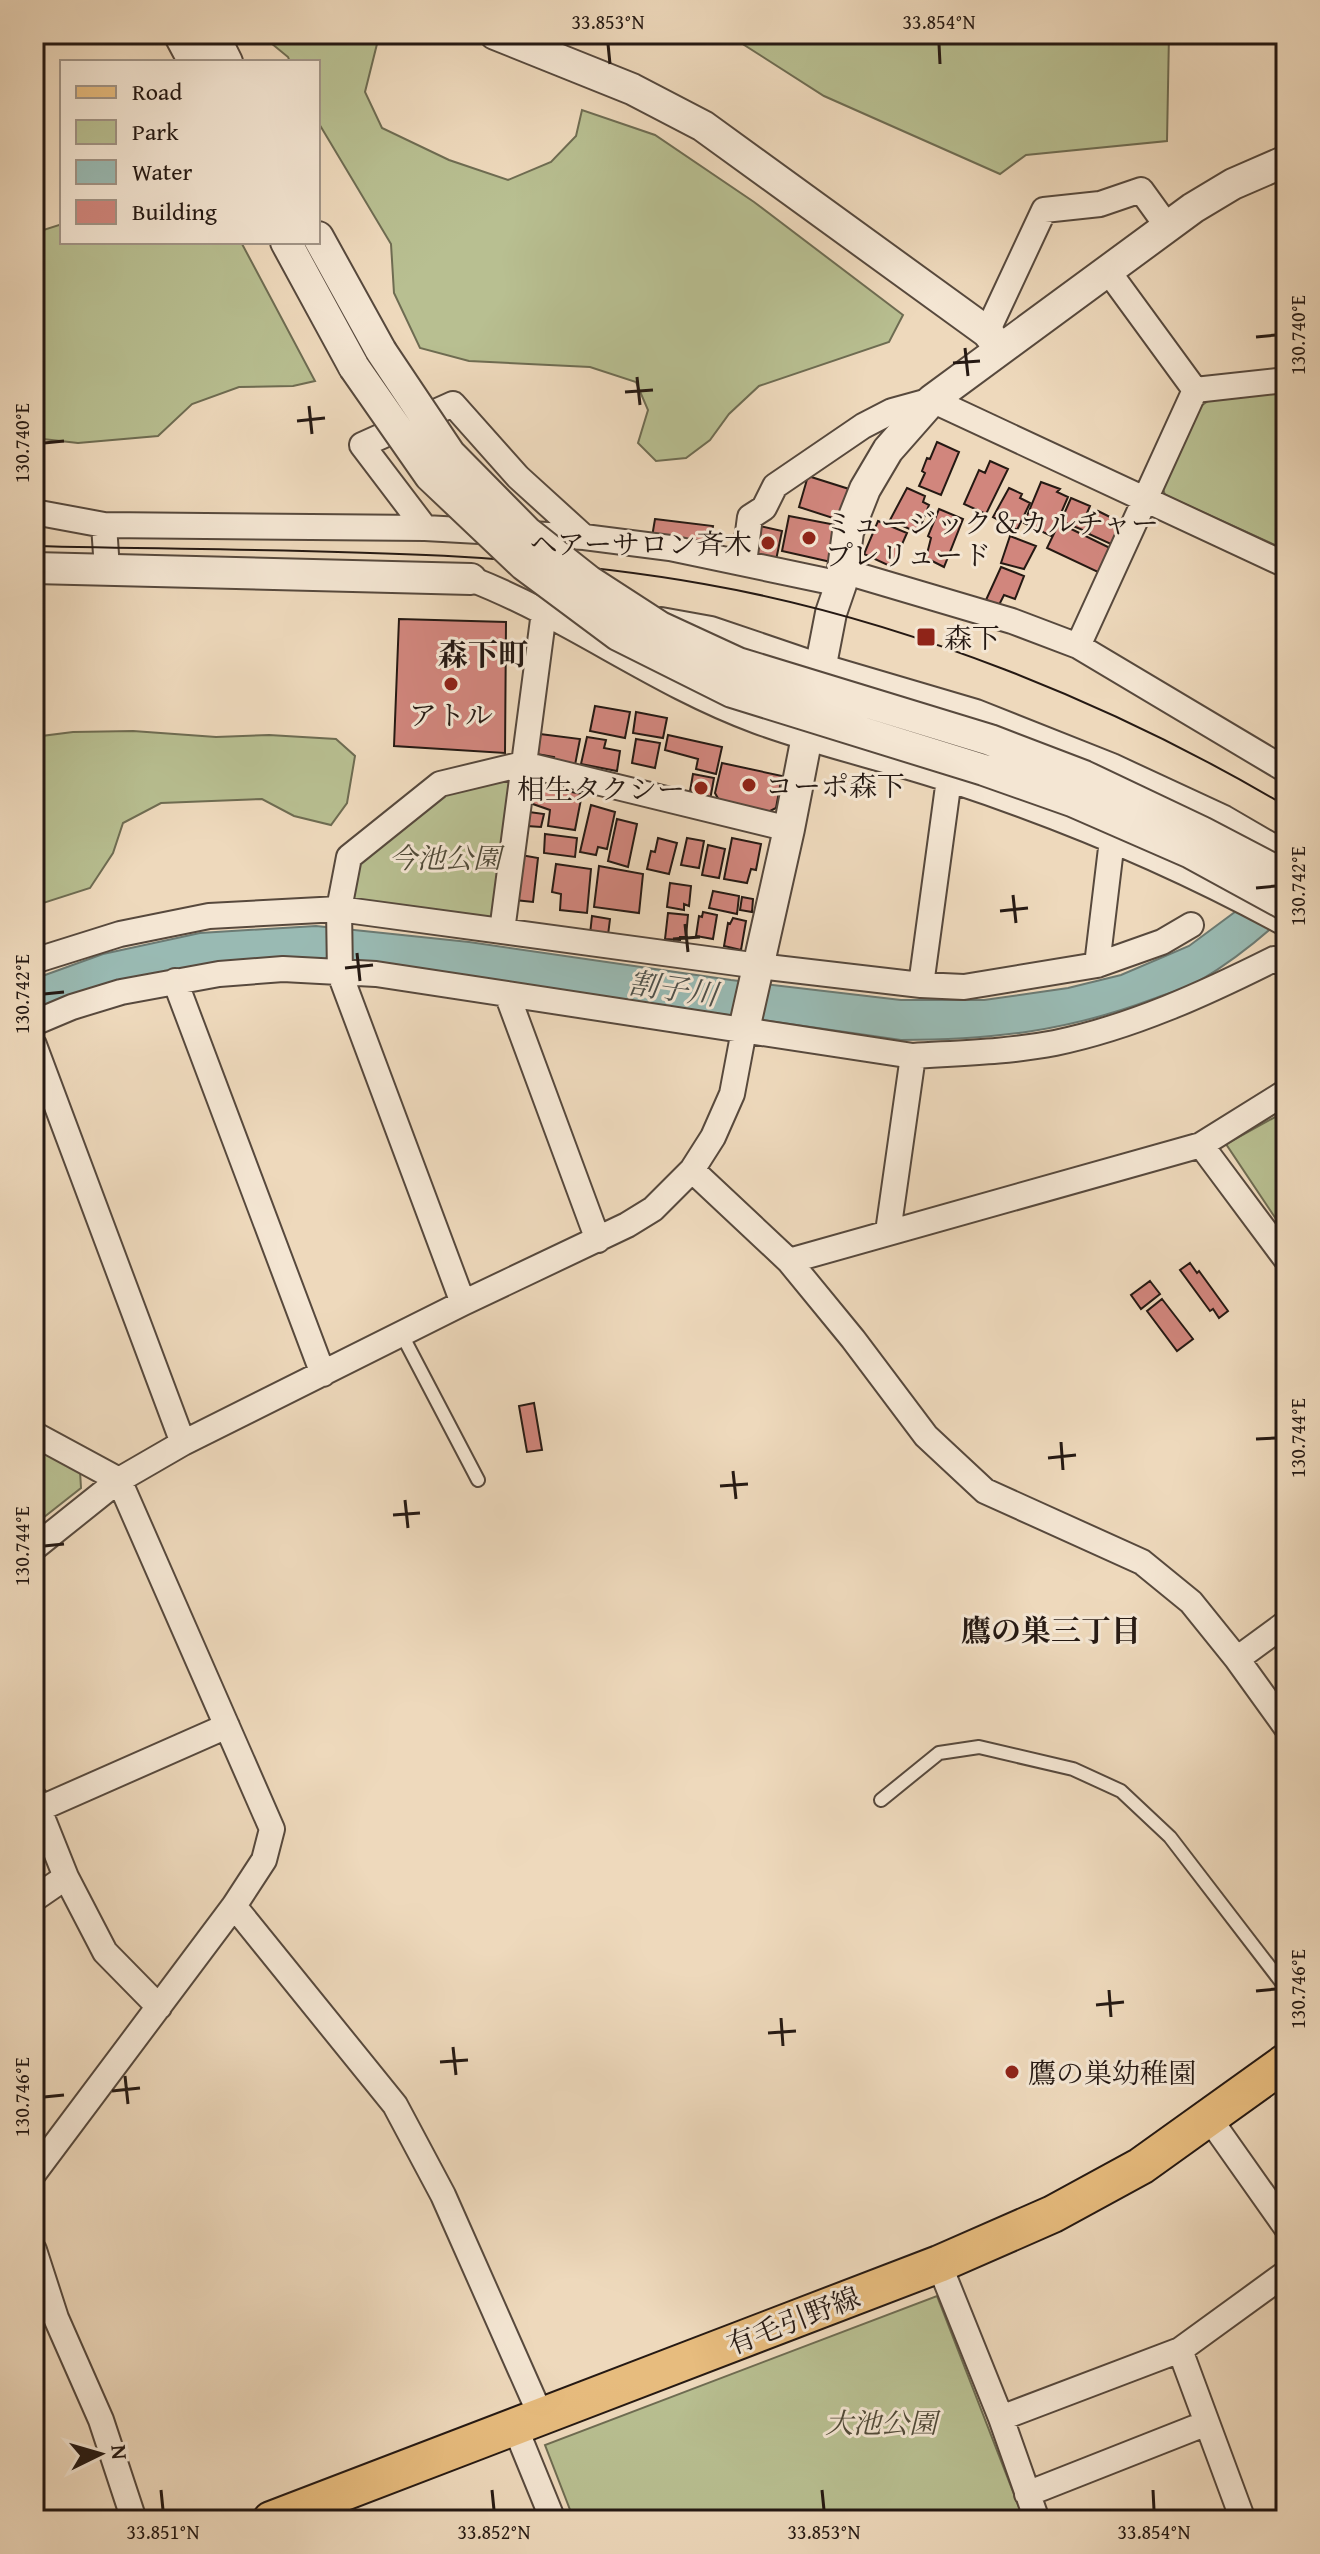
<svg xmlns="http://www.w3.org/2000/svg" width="1320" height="2554" font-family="'Gentium Book Plus','Noto Serif JP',serif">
<rect width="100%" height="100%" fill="#eed9bc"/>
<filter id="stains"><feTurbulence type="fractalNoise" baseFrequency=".0025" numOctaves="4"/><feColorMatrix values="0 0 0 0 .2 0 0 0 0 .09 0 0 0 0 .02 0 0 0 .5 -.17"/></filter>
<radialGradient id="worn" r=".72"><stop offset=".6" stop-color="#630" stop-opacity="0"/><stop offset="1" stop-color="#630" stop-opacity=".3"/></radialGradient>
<path fill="#b8bf91" stroke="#6e6c52" stroke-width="2" d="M260 34H374L377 44 365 92 382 128 449 160 508 180 551 162 576 136 582 110 655 135 754 202 903 315 889 342 759 386 729 414 710 440 686 458 656 461 638 443 648 410 636 382 590 367 469 361 420 348 394 293 391 244 318 122V62H290L288 57Z
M727 34H1169L1167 141 1026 155 1000 174 824 96Z
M62 224V242H241L315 381 293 386 239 387 192 404 158 436 78 443 34 438V233Z
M1286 389V550L1165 495 1162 486 1198 408 1208 401Z
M133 731 216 737 269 735 336 739 355 756 347 803 331 825 294 816 262 799 161 803 123 823 113 853 90 888 34 906V737L73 732Z
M507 778 512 787 495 913 488 920 357 903 352 896 354 866 433 796Z
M1286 1111V1234L1226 1144Z
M34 1447 80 1471 81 1488 34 1525Z
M937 2296 1024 2520H574L545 2445Z"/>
<path fill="#99bab3" stroke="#6b7a73" stroke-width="2" d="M1286 874V915C1259 940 1230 963 1199 981 1185 989 1168 993 1153 999 1068 1031 992 1040 901 1040L374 964 34 1012V979L103 954 200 933 316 926 469 942 731 980 901 1000H984L1068 988 1121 975 1189 946Z"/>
<path fill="#d1867d" stroke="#251913" stroke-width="2" d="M937 442 959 452 941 495 919 486 925 473 922 471 927 458 930 459Z
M990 461 1008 469 986 514 964 504 979 470 985 473Z
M808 476 849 489 839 520 799 507Z
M1041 482 1060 489 1057 492 1068 497 1051 536 1024 523Z
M907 488 925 496 923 502 929 505 918 533 890 520Z
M1009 488 1022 494 1020 498 1030 503 1017 530 993 517Z
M1071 498 1090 506 1087 513 1093 515 1085 531 1061 521Z
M939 509 963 519 944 567 926 558 931 538 928 536Z
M1098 511 1122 523 1113 545 1089 534Z
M789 516 836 525 831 562 782 551Z
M655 519 713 526 709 546 652 537Z
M878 521 907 533 892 567 864 554Z
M1059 523 1110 548 1100 573 1047 548Z
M760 526 782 531 776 560 754 555Z
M1010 536 1036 546 1024 569 1001 563Z
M1001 567 1024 576 1015 599 1004 595 999 605 986 600Z
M399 619 506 622 505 753 394 746Z
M595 706 630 712 625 738 590 731Z
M636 712 667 718 663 738 633 733Z
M540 734 580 739 575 765 553 761 554 757 537 754Z
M668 735 722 747 716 774 696 769 698 759 665 750Z
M587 737 606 740 604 748 620 751 617 771 581 764Z
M636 739 660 743 655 768 632 763Z
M722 763 782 776 776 808 768 812 720 802 715 793Z
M693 774 714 778 710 800 689 797Z
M535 785 582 794 575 830 548 826 550 810 530 803Z
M591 805 615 812 607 849 598 847 596 855 580 852Z
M529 812 544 814 541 827 527 826Z
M617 819 637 824 628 867 608 861Z
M545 834 577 838 575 857 544 853Z
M658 838 677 843 669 874 647 869 651 851 655 852Z
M687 838 704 841 699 868 681 865Z
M732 838 761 844 756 870 751 869 747 883 724 879Z
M708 845 725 849 719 878 702 875Z
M521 855 538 858 533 902 515 900Z
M556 864 591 869 587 913 560 910 561 894 552 892Z
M599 866 643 874 639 913 594 907Z
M670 883 691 886 689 906 684 904V910L667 907Z
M713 891 739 896 737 914 709 908Z
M742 897 753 899 752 912 740 910Z
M703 912 717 915 713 939 696 936 699 916 702 917Z
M668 913 688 915 686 937H680V940L665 939Z
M592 916 610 919 608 935 590 934Z
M733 918 746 921 741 950 724 946 728 923 730 924Z
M1190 1263 1197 1273 1199 1271 1228 1311 1219 1318 1213 1309 1210 1311 1180 1270Z
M1150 1281 1160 1294 1141 1309 1131 1295Z
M1162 1299 1193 1339 1177 1351 1147 1311Z
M534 1403 542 1450 527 1452 519 1406Z"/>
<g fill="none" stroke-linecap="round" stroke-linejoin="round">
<defs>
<path id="service" d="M402 1335 478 1480
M881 1800 939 1753 979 1747 1073 1769 1121 1791 1170 1837 1286 1988"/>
<path id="minor" d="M987 332 1044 210 1100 204 1141 190 1167 226
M1195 390 1286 380
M34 512 104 525 425 528 584 537 670 548 841 584
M104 525 107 569
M425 528 362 445 453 404 518 477 584 537
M744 563 750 517 764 508 775 486 863 426 892 411 932 400 1286 565
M843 571 1012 621 1078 646 1286 770
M471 579C571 618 656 684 757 721 822 745 889 759 954 781 1069 819 1180 866 1286 924
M661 620 711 629 820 666 976 712 1112 766 1224 818 1286 854
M1078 646 1195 390 1108 271
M502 931 544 612
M34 961 120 934 209 916 339 909 759 966 921 985 964 987 1097 965 1162 942 1191 925
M1097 965 1112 840
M175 981 323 1374
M921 985 949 779
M507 994 598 1240
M34 1023 72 1007 121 992 219 974 283 969 376 974 913 1056C960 1053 1008 1052 1055 1043 1132 1027 1204 994 1274 959L1286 965
M34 1045 183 1443
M1201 1145 1286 1259
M692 1170 789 1261 853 1339 926 1436 985 1491 1142 1562 1191 1602 1237 1659 1286 1727
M888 1232 913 1056
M789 1261 1201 1145 1286 1092
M463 1303 340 974 339 909 349 857 440 784 523 764 789 829
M34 1434 119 1480 272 1829 264 1860 234 1906 34 2173
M34 1548 119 1480 183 1443 463 1303 627 1225 653 1209 692 1170 713 1137 732 1094 745 1025
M1237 1659 1286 1623
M34 1797 66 1877 105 1952 159 2007
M39 1809 227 1726
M34 1899 66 1877
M234 1906 395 2105 443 2195 541 2416
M1209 2118 1286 2227
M34 2250 56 2318 101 2420 134 2520
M939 2264 1001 2418 1037 2520
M1180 2350 1243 2520
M1001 2418 1180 2350 1286 2273
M515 2427 553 2520
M1027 2494 1207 2423"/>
<path id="tertiary" d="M179 34 194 62
M213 34 227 62
M495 34 632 89 703 126 987 332 1000 348
M318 237 381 351
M286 242 354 367
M34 568 471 579
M745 1025 789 829 831 613 841 584 848 532 865 489 888 450 932 400 1193 208 1233 184 1286 161"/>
<path id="primary" d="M271 2520 939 2264 1053 2214 1141 2166 1286 2062"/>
</defs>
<use href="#service" stroke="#57493d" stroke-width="16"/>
<use href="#minor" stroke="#57493d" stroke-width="28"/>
<use href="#tertiary" stroke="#57493d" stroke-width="34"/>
<use href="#primary" stroke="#251913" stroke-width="40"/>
<use href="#service" stroke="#f4e6d3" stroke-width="12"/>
<use href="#minor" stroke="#f4e6d3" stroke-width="24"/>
<use href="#tertiary" stroke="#f4e6d3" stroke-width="30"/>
<use href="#primary" stroke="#e7bc7e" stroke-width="36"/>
<path stroke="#251913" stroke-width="2" d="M34 546C257 552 483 545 704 584 904 619 1112 703 1286 806"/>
<defs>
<path id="tertiary-bridge" d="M381 351 450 454 527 532 589 581 660 627 738 663 990 740 1084 776 1202 832 1286 876
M354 367 430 476 524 565 618 635 732 692 984 770 1072 801 1191 853 1286 905"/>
</defs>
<use href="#tertiary-bridge" stroke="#57493d" stroke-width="34" stroke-linecap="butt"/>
<use href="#tertiary-bridge" stroke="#f4e6d3" stroke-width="30"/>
</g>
<path fill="none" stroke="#251913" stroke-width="3" d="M608 44 610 64M939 44 940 64M1256 337 1276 335M965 348 968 376M953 363 980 361M637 377 640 405M625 392 653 390M309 406 312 434M297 421 325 418M44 443 64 441M1256 888 1276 886M1013 895 1016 923M1000 911 1028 908M685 924 688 952M673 939 700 937M357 953 360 981M345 968 373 965M44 994 64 992M1256 1439 1276 1438M1061 1442 1063 1470M1048 1458 1076 1455M733 1471 736 1499M720 1486 748 1484M405 1500 408 1528M393 1515 420 1513M44 1546 64 1544M1109 1990 1111 2017M1256 1991 1276 1989M1096 2005 1124 2002M781 2018 783 2046M768 2033 796 2031M453 2047 456 2075M440 2062 468 2060M125 2076 128 2104M112 2091 140 2088M44 2097 64 2095M161 2490 163 2510M492 2490 494 2510M822 2490 824 2510M1153 2490 1154 2510"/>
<g fill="#8f2418" stroke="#f4e6d3" stroke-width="3">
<circle cx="809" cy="538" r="8"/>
<circle cx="768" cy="543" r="8"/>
<rect x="916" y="627" width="20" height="20" rx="4"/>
<circle cx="451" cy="684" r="8"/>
<circle cx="749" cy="785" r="8"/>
<circle cx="701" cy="788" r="8"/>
<circle cx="1012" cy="2072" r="8"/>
</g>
<g text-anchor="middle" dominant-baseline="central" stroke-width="6" stroke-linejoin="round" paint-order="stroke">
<g font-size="28" fill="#251913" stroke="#f4e6d3" text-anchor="start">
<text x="825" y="522">ミュージック＆カルチャー<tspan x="825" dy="32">プレリュード</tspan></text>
<text x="752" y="543" text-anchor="end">ヘアーサロン斉木</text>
<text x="944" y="637">森下</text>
<text x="451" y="714" text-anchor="middle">アトル</text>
<text x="765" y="785">コーポ森下</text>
<text x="685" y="788" text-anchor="end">相生タクシー</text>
<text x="1028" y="2072">鷹の巣幼稚園</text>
</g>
<g font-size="28" font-style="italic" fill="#514b39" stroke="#f4e6d3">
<text x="445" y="857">今池公園</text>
<text x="881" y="2422">大池公園</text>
</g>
<g font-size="28" fill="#251913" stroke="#f4e6d3">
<text transform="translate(793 2320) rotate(-21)">有毛引野線</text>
</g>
<g font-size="30" font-weight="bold" fill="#251913" stroke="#f4e6d3">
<text x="483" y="654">森下町</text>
<text x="1051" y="1630">鷹の巣三丁目</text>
</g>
<g font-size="30" font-style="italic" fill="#4e514b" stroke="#f4e6d3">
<text transform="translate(673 988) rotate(8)">割子川</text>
</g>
</g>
<rect width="1320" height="2554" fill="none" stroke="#eed9bc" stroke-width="88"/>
<rect x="60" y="60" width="260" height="184" fill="#f4e6d3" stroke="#a19486" stroke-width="2"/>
<rect x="76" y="86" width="40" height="12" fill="#e7bc7e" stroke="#a19486" stroke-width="2"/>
<text x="132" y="100" font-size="24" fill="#251913">Road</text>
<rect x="76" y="120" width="40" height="24" fill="#b8bf91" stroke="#a19486" stroke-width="2"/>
<text x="132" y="140" font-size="24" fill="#251913">Park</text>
<rect x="76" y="160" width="40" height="24" fill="#99bab3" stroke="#a19486" stroke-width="2"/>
<text x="132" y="180" font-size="24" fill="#251913">Water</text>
<rect x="76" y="200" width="40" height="24" fill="#d1867d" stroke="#a19486" stroke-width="2"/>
<text x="132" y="220" font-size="24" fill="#251913">Building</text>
<g transform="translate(100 2454) rotate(85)" stroke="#f4e6d3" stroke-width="6" paint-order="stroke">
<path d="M0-6L14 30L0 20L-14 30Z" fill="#251913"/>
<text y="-12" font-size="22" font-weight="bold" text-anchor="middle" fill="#251913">N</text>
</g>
<rect x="44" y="44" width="1232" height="2466" fill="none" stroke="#251913" stroke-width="3"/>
<g font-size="20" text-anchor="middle" fill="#251913">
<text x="608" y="29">33.853°N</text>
<text x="939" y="29">33.854°N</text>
<text transform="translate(1298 335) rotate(-90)" y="7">130.740°E</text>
<text transform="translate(22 443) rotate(-90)" y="7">130.740°E</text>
<text transform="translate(1298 886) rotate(-90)" y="7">130.742°E</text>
<text transform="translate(22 994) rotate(-90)" y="7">130.742°E</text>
<text transform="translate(1298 1438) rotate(-90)" y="7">130.744°E</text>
<text transform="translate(22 1546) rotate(-90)" y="7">130.744°E</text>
<text transform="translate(1298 1989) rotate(-90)" y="7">130.746°E</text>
<text transform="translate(22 2097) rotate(-90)" y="7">130.746°E</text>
<text x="163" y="2539">33.851°N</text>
<text x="494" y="2539">33.852°N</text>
<text x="824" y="2539">33.853°N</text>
<text x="1154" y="2539">33.854°N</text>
</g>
<rect width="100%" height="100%" filter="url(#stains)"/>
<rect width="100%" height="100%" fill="url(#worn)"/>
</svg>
